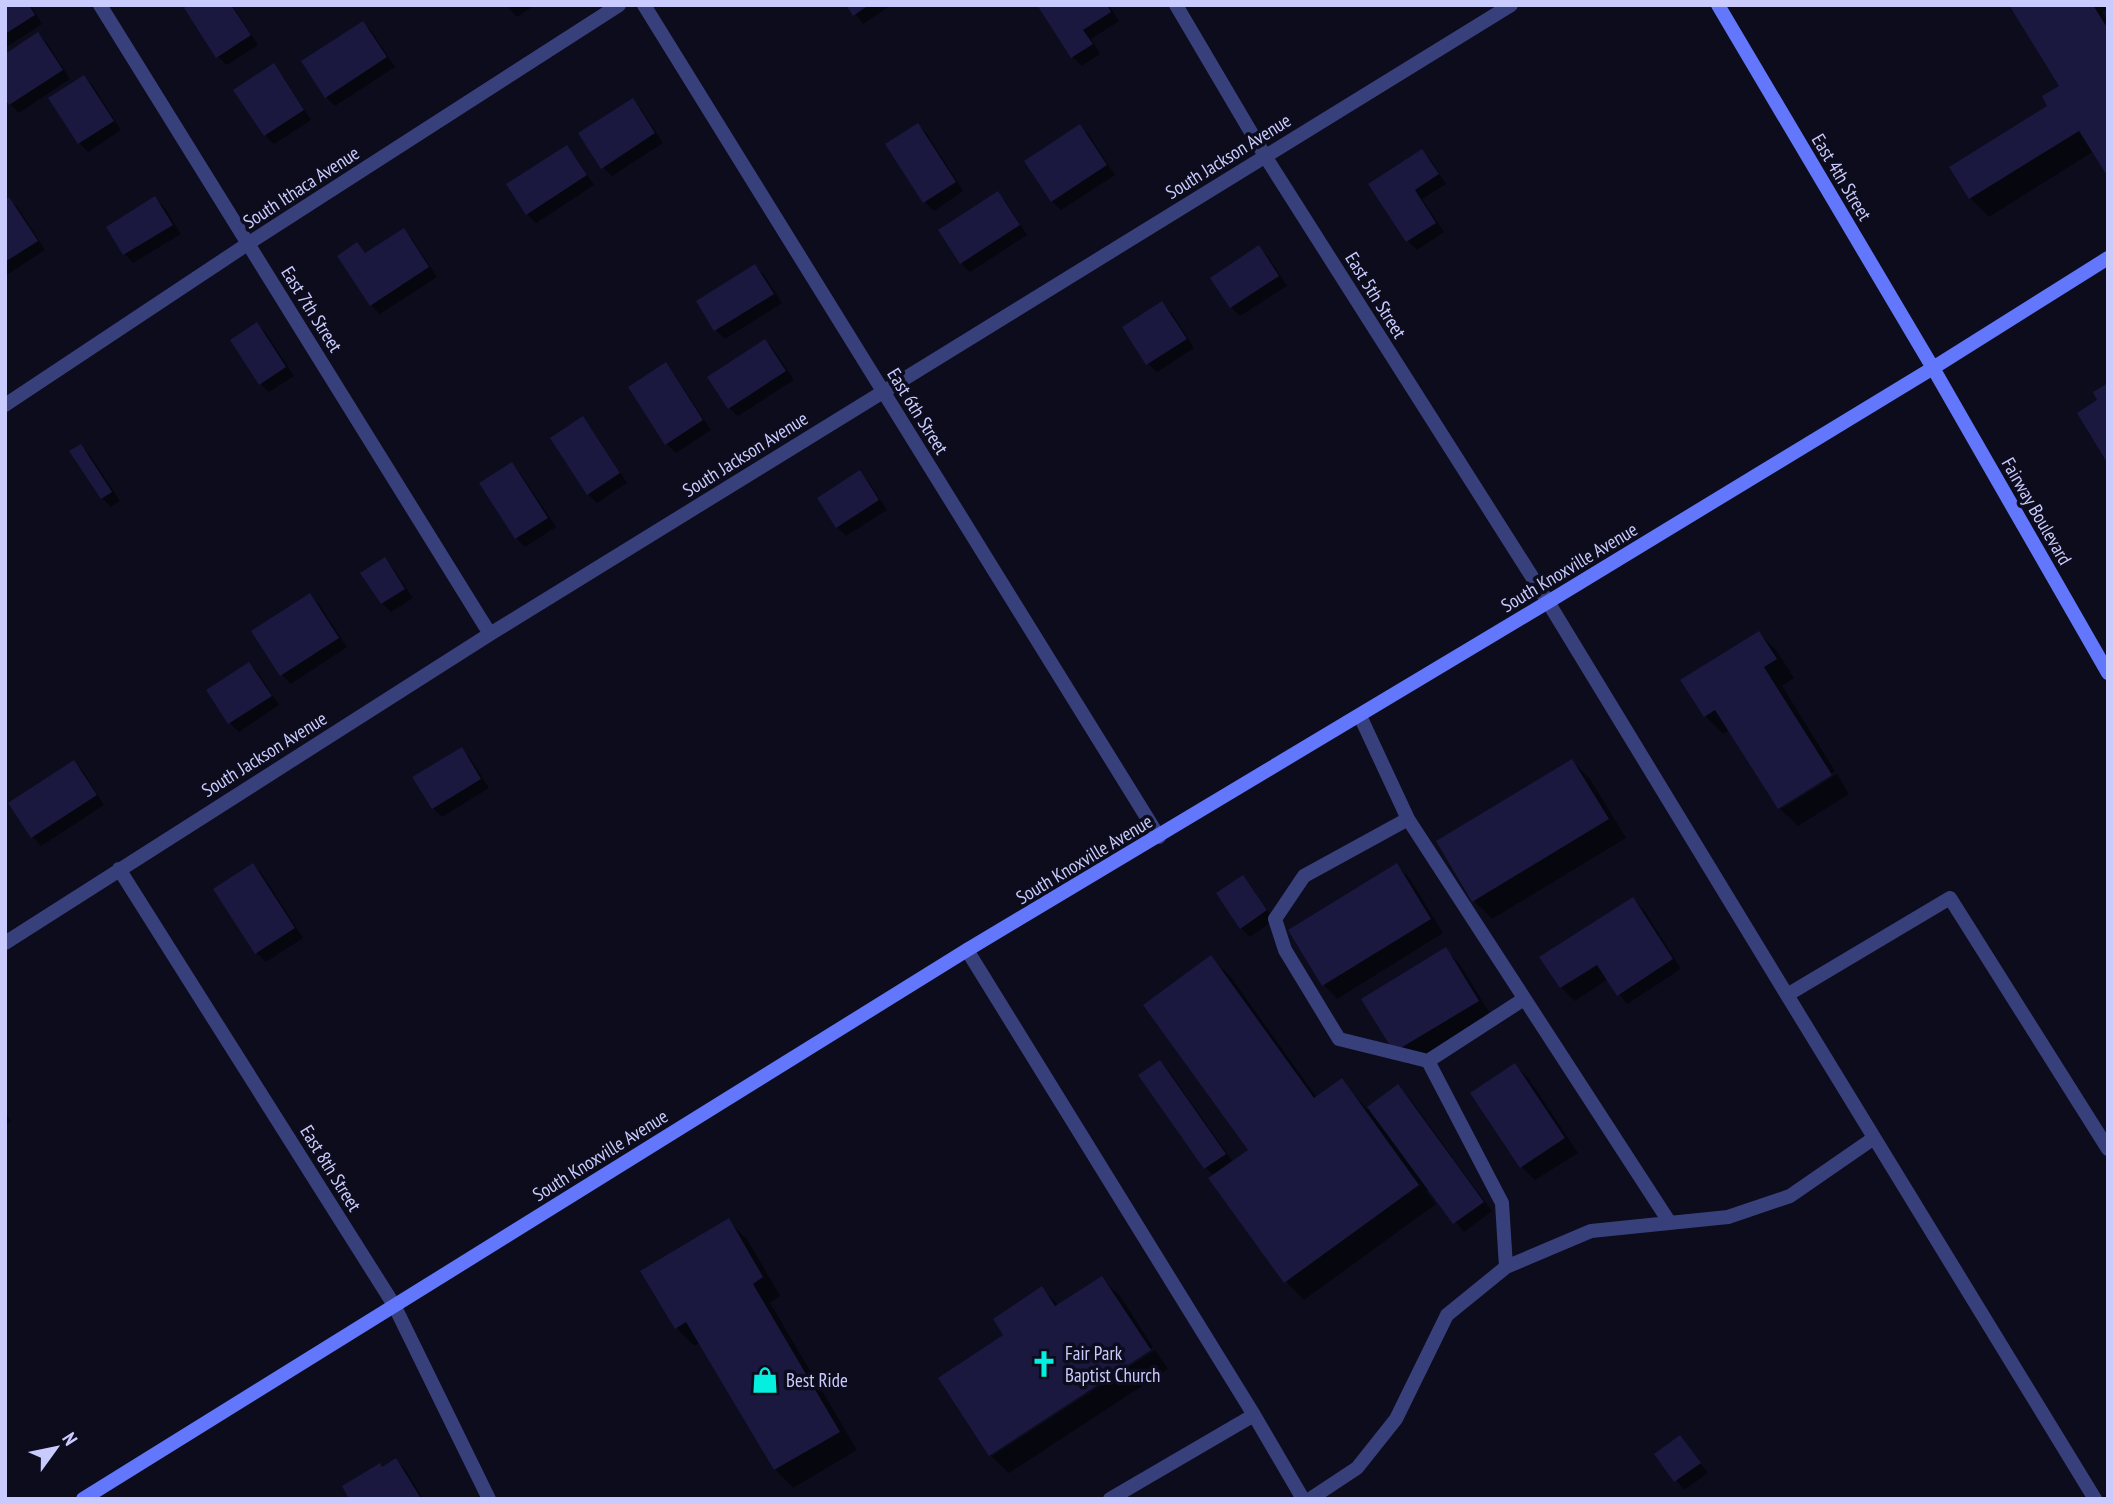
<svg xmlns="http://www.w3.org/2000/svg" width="2113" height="1504" font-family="'PT Sans Narrow',sans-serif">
<rect width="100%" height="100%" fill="#0c0c1d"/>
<path fill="#0007" d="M5 5H30L42 24 5 48Z
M186 5H232L258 45 227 65 218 57Z
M506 5H535L517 17Z
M848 5H891L863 24Z
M1041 5H1109L1119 21 1091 39 1100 54 1082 66 1073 57Z
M2011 5H2108V9L2102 12 2108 21V174L2094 151 1989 217 1970 198 1951 168 2050 107 2061 86Z
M363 23 372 32 395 67 335 106 326 97Z
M38 35 47 43 70 79 19 113 10 104Z
M273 66 282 75 311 120 274 144 265 135Z
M84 77 93 86 121 130 88 152 79 143Z
M632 100 641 109 663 143 612 176 603 167Z
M918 125 927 134 963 191 934 211 925 202Z
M1080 126 1089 135 1115 175 1061 210 1052 201Z
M567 147 575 156 594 185 536 223 527 214Z
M1422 151 1431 160 1446 184 1422 199 1444 232 1417 250 1408 241 1371 184Z
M997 193 1006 202 1027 235 970 272 961 263Z
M155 198 164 207 181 234 133 263 125 254 108 227Z
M9 199 18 208 45 250 5 276V202Z
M403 230 412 239 437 277 380 314 371 305 357 245 367 254Z
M1259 248 1268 256 1287 286 1240 316 1231 307 1212 278Z
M755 266 764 275 782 303 725 339 716 330 698 302Z
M1162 303 1171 312 1194 348 1157 372 1148 364Z
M257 324 266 333 294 376 269 392 260 384Z
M765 341 774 350 794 380 738 416 729 408Z
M665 365 674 374 711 430 676 453 667 444Z
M582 419 591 428 627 483 597 503 588 494Z
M81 446 90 455 120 501 111 507 102 498Z
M511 464 520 473 556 527 525 547 516 538Z
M860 473 868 481 887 510 846 536 837 527 819 499Z
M385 559 393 568 413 598 391 612 382 603 363 573Z
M310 595 319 604 347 647 291 684 282 675Z
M1759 633 1777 651 1794 678 1782 686 1835 771 1781 805V809L1837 774 1849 794 1798 826 1779 808 1730 730 1723 734 1705 716Z
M249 664 258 673 279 705 239 732 230 723Z
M461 749 470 758 489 788 442 817 433 808Z
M1572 761 1590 779 1626 838 1492 919 1473 900Z
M74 762 83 771 104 805 41 846 33 837Z
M253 865 262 874 303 938 266 962 257 953 216 889Z
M1397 865 1410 879 1443 933 1337 999 1324 985Z
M1242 877 1251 886 1274 920 1250 937 1241 928Z
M1633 899 1646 913 1681 969 1627 1004 1608 979 1575 1001 1561 987Z
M1445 950 1459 963 1491 1015 1409 1065 1395 1051Z
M1211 958 1230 976 1317 1098 1341 1080 1367 1109 1397 1087 1411 1100 1453 1158 1422 1181 1425 1184 1455 1161 1492 1211 1464 1232 1429 1189 1426 1191 1436 1204 1304 1300 1286 1281 1214 1176 1206 1168 1141 1075 1160 1062 1169 1071 1233 1162 1250 1150Z
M1515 1065 1529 1079 1578 1153 1535 1180 1522 1167Z
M5 1112 11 1121 5 1125Z
M728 1221 747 1239 780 1296 770 1303 857 1450 793 1488 775 1469 700 1343 695 1346 676 1328Z
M1101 1278 1120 1296 1153 1347 992 1452V1456L1155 1350 1168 1369 1009 1473 990 1455 1006 1336 1042 1288 1059 1306Z
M1680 1437 1708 1473 1684 1490 1657 1454Z
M396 1460 405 1469 423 1499H351L382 1468Z"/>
<path fill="#1a183e" d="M5 5H29L35 15 5 34Z
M187 5H231L251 35 216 58 184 8Z
M846 5H869L853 16Z
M1037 5H1107L1111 12 1083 30 1093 44 1071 58Z
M2009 5H2093L2108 29V177L2079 131 1969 199 1949 167 2047 106 2042 96 2059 86Z
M363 21 387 57 325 98 301 61Z
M38 32 63 70 9 105 5 99V54Z
M274 63 304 110 264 136 233 90Z
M84 75 114 121 78 144 48 98Z
M633 98 655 133 601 169 578 133Z
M918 123 956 182 923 203 885 144Z
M1080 124 1107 165 1051 202 1024 161Z
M567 145 587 175 526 215 506 184Z
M1422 149 1439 174 1415 190 1436 223 1406 242 1368 184Z
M998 191 1020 225 960 264 938 230Z
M155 196 173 225 123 255 106 227Z
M9 197 38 241 5 262V200Z
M404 228 429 267 370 306 337 256 357 242 365 253Z
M1259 245 1279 276 1230 308 1210 278Z
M755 264 774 294 714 331 696 301Z
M1162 301 1187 339 1146 365 1122 327Z
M257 322 286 367 259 385 230 340Z
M765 339 786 371 728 409 707 377Z
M666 362 703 420 665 445 628 387Z
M2108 383V464L2077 413 2097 400 2093 392Z
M583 416 620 473 587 495 550 438Z
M81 444 112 492 101 499 69 451Z
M512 462 548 518 515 539 479 483Z
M860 470 879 500 836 528 817 498Z
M385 557 405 589 381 604 360 573Z
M310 593 339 638 280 676 251 631Z
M1759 631 1777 659 1764 667 1832 775 1778 809 1715 710 1704 717 1680 680Z
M249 662 272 696 228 724 206 690Z
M462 747 481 779 432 809 412 777Z
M1572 759 1609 819 1472 902 1436 841Z
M74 760 97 795 31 838 8 803Z
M253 863 295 928 255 954 213 889Z
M1397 863 1431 919 1322 986 1288 930Z
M1243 875 1267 910 1240 929 1216 893Z
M1633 897 1673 959 1617 996 1597 965 1560 988 1539 957Z
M1446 947 1479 1001 1394 1052 1361 999Z
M1211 955 1314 1098 1342 1078 1419 1185 1284 1283 1208 1178 1248 1150 1143 1005Z
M1160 1060 1226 1154 1204 1169 1138 1075Z
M1515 1063 1565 1138 1520 1168 1470 1093Z
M1398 1084 1484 1202 1453 1224 1367 1107Z
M729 1218 763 1277 753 1284 840 1432 774 1470 686 1322 675 1329 640 1271Z
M1102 1276 1151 1350 989 1456 938 1378 1003 1335 993 1319 1042 1286 1055 1306Z
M1680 1435 1701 1463 1674 1482 1654 1454Z
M396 1458 420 1497 417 1499H349L342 1486 380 1463 382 1467Z"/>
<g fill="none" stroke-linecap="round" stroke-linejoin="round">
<path stroke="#38407b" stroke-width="14" d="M1548 602 1787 995 1950 898 2108 1149
M1360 716 1408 819 1670 1223
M1408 819 1304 876 1275 919 1285 950 1339 1039 1428 1061
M967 950 1254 1415 1303 1499
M1787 995 2095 1499
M1506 1267 1502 1203 1428 1061 1524 999
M1110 1499 1254 1415
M1310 1499 1357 1468 1396 1419 1447 1315 1506 1267 1591 1231 1728 1217 1790 1196 1874 1138"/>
<path stroke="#38407b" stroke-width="14" d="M100 5 490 634
M644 5 1159 837
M1176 5 1265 156 1548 602
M5 405 249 243 619 5
M119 869 394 1305 489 1499
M5 943 490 634 1511 5"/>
<path stroke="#6277fc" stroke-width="14" d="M1718 5 1933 368 2108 673
M83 1499 967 950 1548 602 1933 368 2108 258"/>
</g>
<defs>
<symbol id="church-bare" viewBox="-9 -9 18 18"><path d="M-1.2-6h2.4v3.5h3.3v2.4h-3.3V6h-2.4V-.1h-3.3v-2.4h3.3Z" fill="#04efe0" stroke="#0c0c1d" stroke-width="2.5" paint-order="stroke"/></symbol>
<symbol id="shop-bare" viewBox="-9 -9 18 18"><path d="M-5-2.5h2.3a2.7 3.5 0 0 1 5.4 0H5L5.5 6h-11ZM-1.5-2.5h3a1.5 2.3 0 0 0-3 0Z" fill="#04efe0" stroke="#0c0c1d" stroke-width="2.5" paint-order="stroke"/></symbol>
</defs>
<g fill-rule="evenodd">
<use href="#church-bare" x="1025" y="1345" width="38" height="38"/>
<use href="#shop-bare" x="746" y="1361" width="38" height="38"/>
</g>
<g text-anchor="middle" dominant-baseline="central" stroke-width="7" stroke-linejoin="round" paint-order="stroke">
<g font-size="19" fill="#c9cbfe" stroke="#0c0c1d">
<text transform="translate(1228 156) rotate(-32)">South Jackson Avenue</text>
<text transform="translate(1842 177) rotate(59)">East 4th Street</text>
<text transform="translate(301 187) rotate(-33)">South Ithaca Avenue</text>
<text transform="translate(1376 295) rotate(58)">East 5th Street</text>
<text transform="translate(312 309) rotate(58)">East 7th Street</text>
<text transform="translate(918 411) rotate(58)">East 6th Street</text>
<text transform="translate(745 454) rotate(-32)">South Jackson Avenue</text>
<text transform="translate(2037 511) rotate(60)">Fairway Boulevard</text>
<text transform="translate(1569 567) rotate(-31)">South Knoxville Avenue</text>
<text transform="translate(264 754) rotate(-32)">South Jackson Avenue</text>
<text transform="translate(1084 859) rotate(-31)">South Knoxville Avenue</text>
<text transform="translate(600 1155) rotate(-32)">South Knoxville Avenue</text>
<text transform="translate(331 1168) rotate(58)">East 8th Street</text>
</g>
<g font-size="19" fill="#c9cbfe" stroke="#0c0c1d" text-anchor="start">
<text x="1065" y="1353">Fair Park<tspan x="1065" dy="22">Baptist Church</tspan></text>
<text x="786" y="1380">Best Ride</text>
</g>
</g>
<rect width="2113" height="1504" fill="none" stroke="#c9cbfe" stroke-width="14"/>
<g transform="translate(56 1448) rotate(57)" stroke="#0c0c1d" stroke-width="5" paint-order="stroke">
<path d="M0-5L12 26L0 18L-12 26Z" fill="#c9cbfe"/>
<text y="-10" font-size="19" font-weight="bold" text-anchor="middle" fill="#c9cbfe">N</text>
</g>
</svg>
